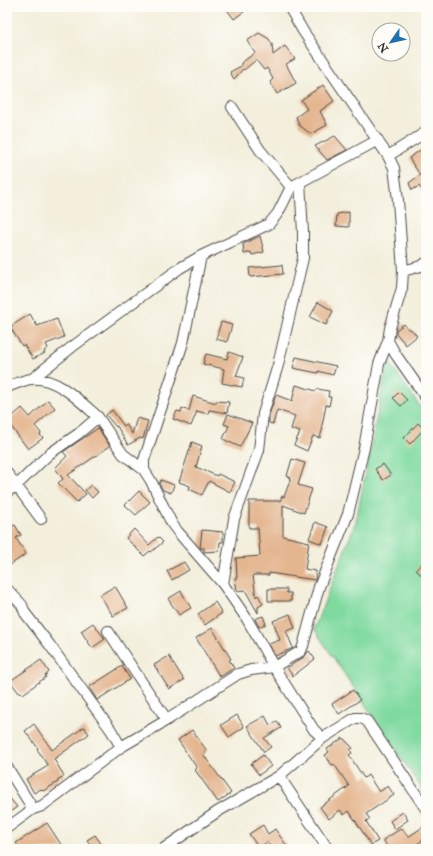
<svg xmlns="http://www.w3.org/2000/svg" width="433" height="856" font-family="'IM FELL Great Primer',serif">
<rect width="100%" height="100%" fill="#fdfcf7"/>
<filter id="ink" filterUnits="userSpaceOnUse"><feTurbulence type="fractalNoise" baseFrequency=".025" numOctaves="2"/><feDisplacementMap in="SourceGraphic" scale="8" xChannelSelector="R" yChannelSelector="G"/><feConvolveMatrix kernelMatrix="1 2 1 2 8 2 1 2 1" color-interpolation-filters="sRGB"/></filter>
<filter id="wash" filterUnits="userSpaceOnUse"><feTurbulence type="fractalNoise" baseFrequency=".012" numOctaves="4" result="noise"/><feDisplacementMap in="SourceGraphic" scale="16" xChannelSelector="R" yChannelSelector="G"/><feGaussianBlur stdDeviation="0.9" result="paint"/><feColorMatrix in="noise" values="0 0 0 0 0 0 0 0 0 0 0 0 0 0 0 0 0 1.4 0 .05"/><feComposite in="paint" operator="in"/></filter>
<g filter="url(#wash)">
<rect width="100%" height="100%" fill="#f3efdc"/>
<path fill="#80daa0" stroke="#568266" d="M388 360 426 415V795L314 629 356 521Z"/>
<g id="blocks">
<path fill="#e4b690" d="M225 7H250L234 19Z
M259 33 269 39 272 44 273 55 285 46 295 59 286 64 296 83 277 94 270 82 273 79 267 68 264 70 256 60 244 70 243 69 234 79 230 72 241 66V63L255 53 247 41Z
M323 85 334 101 320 111 327 125 311 134 299 125 296 117 307 109 301 100Z
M335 136 347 150 327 160 315 146Z
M426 146V195L419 186 412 190 409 183 420 175 409 158Z
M349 212V227L336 226 337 214Z
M260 236 264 252 252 255 251 252 244 254 243 244Z
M282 265 283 274 250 277 249 268Z
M318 302 333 311 326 325 310 317Z
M30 314 37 326 57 319 64 337 46 344 48 348 44 351 45 353 33 359 24 345 22 346 10 327Z
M221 322 232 325 227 342 216 339Z
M404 324 409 330 411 329 417 336 406 345 396 333V330Z
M229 352 243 357 236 376 244 378 242 387 222 383 224 369 203 364 206 354 227 359Z
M296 357 336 366 333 375 318 371V373L293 368Z
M296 385 316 391 317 389 329 391 328 397H331L329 406 326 405 322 426 323 427 320 438 313 436 307 451 294 445 300 432 291 429 295 416 277 410 273 424 269 423V415L276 395 292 401Z
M399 392 407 400 401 406 393 398Z
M193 396 216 403V401L229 402 227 413 209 410 208 414 197 411 191 426 173 419 177 411 181 412 182 408 189 411Z
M48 400 55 408 35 426 41 433 40 435 43 438 28 449 7 421 22 408 30 417Z
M112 410 124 426 126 424 132 434 137 418 148 421 143 439 140 438 128 445 117 426 116 427 106 415Z
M228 414 252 423 240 447 223 439 229 426 224 424Z
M418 423 424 429 410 444 404 438Z
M98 428 110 446 68 475 86 494 77 502 58 483 63 479 55 468 67 456 63 452Z
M192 442 202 446 196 467 217 476 218 474 235 482 230 492 209 481 202 495 189 489 190 486 179 482Z
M292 459 305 463 298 485 312 489 304 513 283 505V536L309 542 305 569 316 571 315 580 269 573V575H253L256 597 258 595 263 604 258 607V613L245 590 237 591 235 578H237L236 558 260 556 258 528H249V501H280L282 496 284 497 291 478 287 476Z
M383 464 391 475 383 480 375 469Z
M161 480 174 485 171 493 163 490 159 484Z
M91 485 98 492 92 498 85 490Z
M139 491 150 502 136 515 125 505Z
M7 518 12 526 15 525 21 535 16 538 26 554 7 567Z
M315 522 328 527 322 544 309 539Z
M134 529 149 545 158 537 163 542 151 552 150 551 144 556 126 538Z
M202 530 223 532V542H220L219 551 204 552V548H200Z
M184 562 189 570 172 580 167 571Z
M421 564 426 568V579L416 570Z
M115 586 128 608 113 616 100 595Z
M268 589H287V593H291V601H268Z
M181 591 191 608 179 615 168 599Z
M215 602 222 613 205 625 198 614Z
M290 614 295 628 286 631 293 648 275 656 269 644 280 640 273 621Z
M263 616 266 624 259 627 255 619Z
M93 623 105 639 92 648 81 631Z
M212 628 231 659 229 660 234 668 220 677 196 638Z
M309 651 315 659 293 676 287 668 304 657Z
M169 656 184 680 169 689 154 665Z
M41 660 49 672 45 676 46 677 23 694 21 692 19 693 10 681Z
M122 666 130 679 97 700 89 687Z
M353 690 360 700 339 714 332 704Z
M237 715 244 727 229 737 221 725Z
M265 716 270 725 277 721 281 728 264 738 271 747 264 752 247 726Z
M34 724 52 750 84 727 89 734 54 759 64 776 57 780 58 782 43 791 41 789 34 793 26 779 48 766 37 749 38 748 25 731Z
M192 730 207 751 203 754 231 793 218 802 195 770 197 768 178 740Z
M343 738 353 748 350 750 352 753 349 755 364 778 368 775 379 792 388 786 394 795 366 814 370 819 366 821 378 841 371 845 349 811 344 815 340 810 329 819 320 807 349 786 334 764 332 765 325 755 329 752 327 749Z
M263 755 271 766 259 775 251 764Z
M7 795 17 807 7 814Z
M403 812 408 820 395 829 390 821Z
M47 823 64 849H20L16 843Z
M263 825 268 834 275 829 289 849H273L267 842 259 848 249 834Z
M423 827 426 829V838L411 848 410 846 406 849H389L383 840 402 828 408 837Z
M95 835 103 846 100 849H94L87 840Z"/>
</g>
</g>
<g filter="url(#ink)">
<use href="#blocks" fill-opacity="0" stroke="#494846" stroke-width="1"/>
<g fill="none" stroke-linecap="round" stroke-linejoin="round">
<defs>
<path id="minor" d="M232 107 260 150 291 187 378 140
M388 156 426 132
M403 271 421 266 426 263
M388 341 396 355 426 398
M32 379 72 347 180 268 201 256 269 224 278 213 291 187
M7 387C15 384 23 380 31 379 56 376 81 402 98 417
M144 470V460L183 343 201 256
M7 473 41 519
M7 492 17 485 49 454 78 434 98 417 123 454 144 470 151 481 172 524 178 532 223 584 247 619 274 667 314 730 323 738 355 718H361L367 721 426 809
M223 584 234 519 259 450 263 414 278 365 303 258V232L300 182
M7 589 22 605 25 613 49 644 111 730 121 747 167 720
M108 631 167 720 238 674 251 670 274 667 301 651 303 646 319 587 348 514 364 448 379 364 388 341 390 328 402 288 403 271 398 200 394 168 388 156 303 31 289 7
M7 767 33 809 42 806 121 747
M279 776 328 849
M7 828 33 809
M163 849 217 812 279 776 323 738"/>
</defs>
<use href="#minor" stroke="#494846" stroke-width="12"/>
<use href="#minor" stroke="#fff" stroke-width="10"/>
</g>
</g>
<rect width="433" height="856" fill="none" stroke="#fdfcf7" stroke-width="24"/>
<g transform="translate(391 42) rotate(236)"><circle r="19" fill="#fdfcf7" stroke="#a9a8a5"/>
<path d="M0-3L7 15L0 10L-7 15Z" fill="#1f6fb2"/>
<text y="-6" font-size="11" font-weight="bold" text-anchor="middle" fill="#2b2b2b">N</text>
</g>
</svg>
